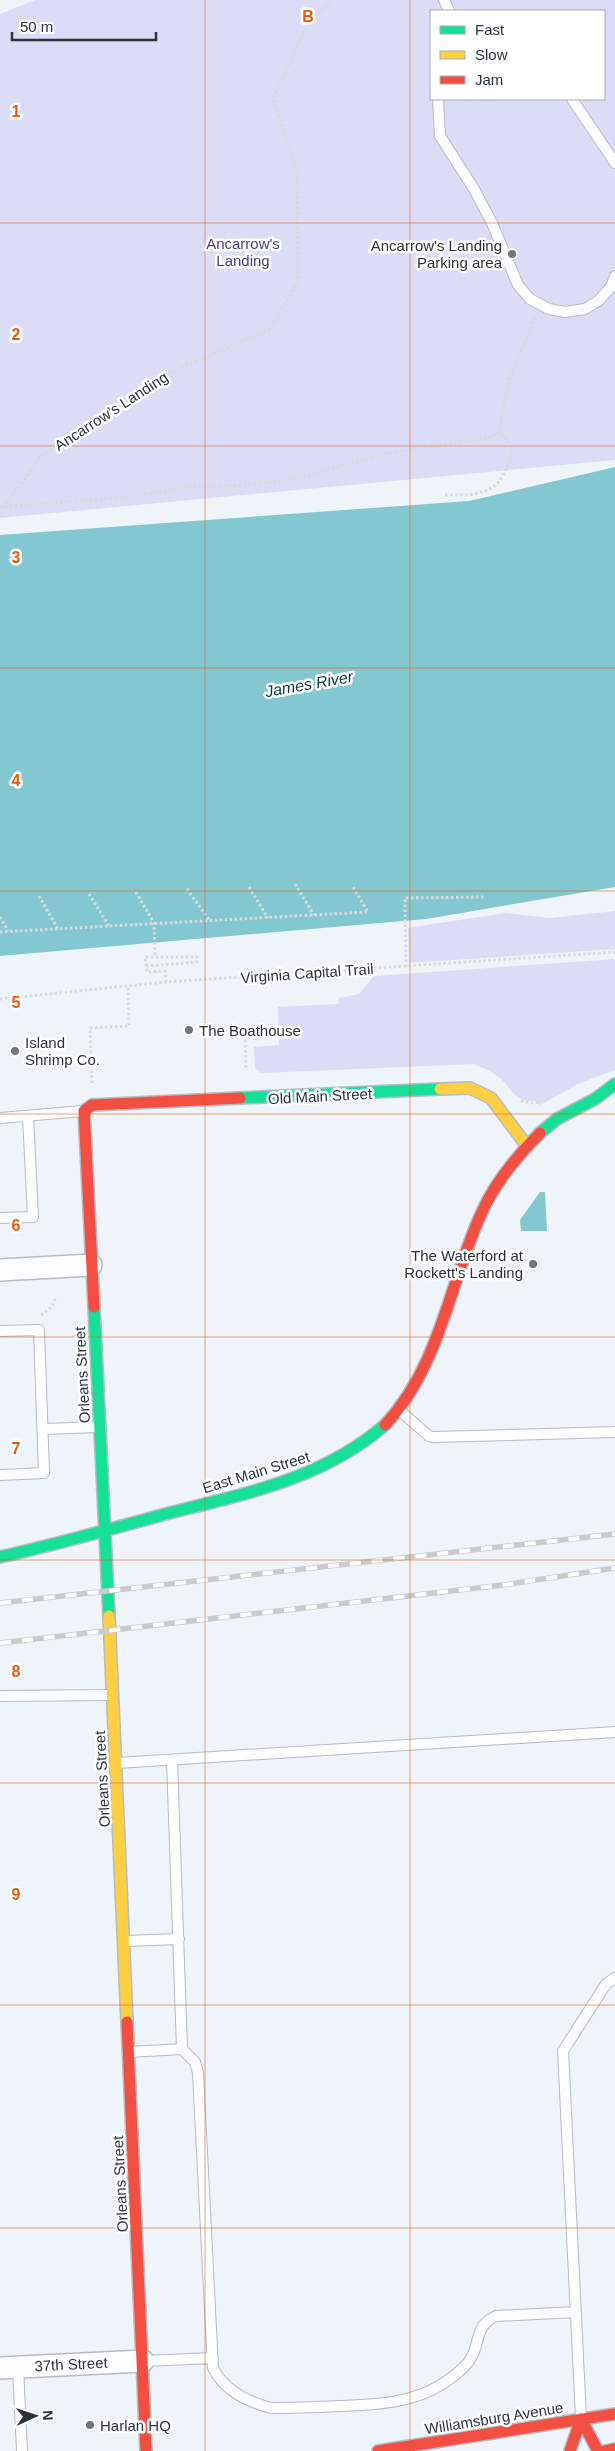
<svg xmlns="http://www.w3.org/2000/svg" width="615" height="2451" font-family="Helvetica,sans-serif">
<rect width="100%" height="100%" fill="#eef4f9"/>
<path fill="#dbddf6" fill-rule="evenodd" d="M35 0H615V460L0 518V14ZM431 11H604V99H431Z
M615 911V949L409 963 408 928 505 913 550 918Z
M615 959V1070L578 1084 540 1105 536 1101C513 1102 514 1090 499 1077 491 1071 483 1068 474 1064L262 1073 255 1068 254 1047 279 1045 278 1007 338 1004 339 998 359 994 374 976Z"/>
<path fill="#83c8d1" d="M615 467V887L426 919 0 956V535L469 501Z
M540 1192H545L547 1231H521L520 1220Z"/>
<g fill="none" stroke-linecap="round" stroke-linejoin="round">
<defs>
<path id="lane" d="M444 0 449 11
M438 99 440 136 474 189 492 223 518 285 530 299 549 309 565 312 585 309 598 301 611 287 615 276
M572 99 615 163
M0 1118 83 1111
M0 1218 33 1217 28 1116
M0 1331 39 1330 44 1473 0 1475
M399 1410 429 1436 433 1437 615 1432
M43 1429 98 1427
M0 1696 111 1695
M172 1760 182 2049 195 2062 198 2073 213 2368C224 2390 248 2402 271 2408 295 2408 318 2407 341 2406 388 2404 429 2402 465 2366 483 2348 471 2327 496 2316L576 2312
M117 1763 615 1732
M125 1941 179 1939
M129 2052 182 2049
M144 2361 213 2358
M18 2367 22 2451
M581 2418 563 2051 606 1984 615 1978"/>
<path id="street" d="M0 1270 91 1265
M0 2368 143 2361"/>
<path id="fast" d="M240 1098 440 1089
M540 1133 557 1119 595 1099 615 1084
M94 1307 109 1616
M0 1557C54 1545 108 1530 162 1515 242 1494 320 1481 385 1425"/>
<path id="slow" d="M440 1089 470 1088 491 1098 527 1146
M109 1616 127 2022"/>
<path id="jam" d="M94 1307 84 1111 92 1105 240 1098
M385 1425C441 1365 449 1283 482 1212 496 1181 517 1156 540 1133
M127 2022 146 2451
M581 2419 598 2451
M378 2451 615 2414
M570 2451 581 2419
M605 2451 615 2449"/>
</defs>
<use href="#lane" stroke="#b5bcc3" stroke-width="12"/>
<use href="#street" stroke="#b5bcc3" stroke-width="24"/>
<use href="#fast" stroke="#b5bcc3" stroke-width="14"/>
<use href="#slow" stroke="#b5bcc3" stroke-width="14"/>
<use href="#jam" stroke="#b5bcc3" stroke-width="14"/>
<path stroke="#d9dadd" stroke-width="3" stroke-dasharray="2.5 2.5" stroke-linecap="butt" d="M445 495C490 496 502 491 513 447L499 432
M0 507 130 497 189 487 245 485 293 479 393 452 487 438 499 432 509 380 536 317
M2 507 19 488 38 459 160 377 269 330 298 282 297 172 273 98 306 28 331 0
M295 884 314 915
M249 887 268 918
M187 889 210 921
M136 892 154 923 155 957
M89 894 109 926
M39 896 58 929
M0 917 8 931
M0 932 368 912 353 887
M146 966 197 962V957H145L147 972 165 971 166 982
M406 967 405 898 486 897
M0 999 166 982 615 952
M245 1035 246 1068
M92 1083 90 1028 129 1026 128 985
M521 1101 533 1103 540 1102
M41 1315 52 1307 56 1297"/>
<use href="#lane" stroke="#fcfdfe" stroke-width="10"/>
<use href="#street" stroke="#fcfdfe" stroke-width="21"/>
<use href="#fast" stroke="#16e098" stroke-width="11"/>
<use href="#slow" stroke="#ffcf43" stroke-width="11"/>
<use href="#jam" stroke="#f24e42" stroke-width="11"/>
<defs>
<path id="rail" d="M0 1603 615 1534
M0 1643 503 1585 615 1568"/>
</defs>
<use href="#rail" stroke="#c9ccce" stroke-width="5.5"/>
<use href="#rail" stroke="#fff" stroke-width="4" stroke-dasharray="11" stroke-linecap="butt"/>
</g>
<path fill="none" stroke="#e8590c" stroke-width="1" stroke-opacity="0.55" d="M205 0V2451M410 0V2451M0 223H615M0 446H615M0 668H615M0 891H615M0 1114H615M0 1337H615M0 1560H615M0 1783H615M0 2005H615M0 2228H615"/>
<g fill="#6f777e" stroke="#fff" stroke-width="2">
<circle cx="512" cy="254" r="5"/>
<circle cx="189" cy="1030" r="5"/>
<circle cx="15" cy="1051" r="5"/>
<circle cx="533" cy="1264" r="5"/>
<circle cx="90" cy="2425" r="5"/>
</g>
<g text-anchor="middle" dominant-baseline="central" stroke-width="5" stroke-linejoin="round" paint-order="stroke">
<g font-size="15" fill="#483c88" stroke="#fff">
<text x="243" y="243">Ancarrow's<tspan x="243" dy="17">Landing</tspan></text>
</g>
<g font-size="15" fill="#2a333c" stroke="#fff" text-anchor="start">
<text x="502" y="245" text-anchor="end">Ancarrow's Landing<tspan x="502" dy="17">Parking area</tspan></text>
<text x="199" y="1030">The Boathouse</text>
<text x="25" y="1042">Island<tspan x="25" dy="17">Shrimp Co.</tspan></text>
<text x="523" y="1255" text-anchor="end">The Waterford at<tspan x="523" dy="17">Rockett's Landing</tspan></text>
<text x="100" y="2425">Harlan HQ</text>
</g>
<g font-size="15" fill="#2a333c" stroke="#fff">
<text transform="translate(111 411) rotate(-33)">Ancarrow’s Landing</text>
<text transform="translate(307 973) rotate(-4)">Virginia Capital Trail</text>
<text transform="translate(320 1096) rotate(-3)">Old Main Street</text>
<text transform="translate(82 1375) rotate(-93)">Orleans Street</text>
<text transform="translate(256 1472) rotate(-17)">East Main Street</text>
<text transform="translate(102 1779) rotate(-93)">Orleans Street</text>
<text transform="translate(120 2184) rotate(-93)">Orleans Street</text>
<text transform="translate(71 2364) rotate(-3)">37th Street</text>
<text transform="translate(494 2418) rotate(-9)">Williamsburg Avenue</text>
</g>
<g font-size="16" font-style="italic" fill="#08383d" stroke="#fff">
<text transform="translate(309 684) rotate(-10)">James River</text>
</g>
</g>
<g font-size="16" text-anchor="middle" font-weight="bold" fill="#e8590c" stroke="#fff" stroke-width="5" stroke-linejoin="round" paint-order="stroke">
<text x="308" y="22">B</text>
<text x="16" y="117">1</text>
<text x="16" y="340">2</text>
<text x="16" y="563">3</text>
<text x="16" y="786">4</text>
<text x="16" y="1008">5</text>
<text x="16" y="1231">6</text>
<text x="16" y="1454">7</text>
<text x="16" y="1677">8</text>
<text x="16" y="1900">9</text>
</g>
<rect x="430" y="10" width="175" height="90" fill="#ffffff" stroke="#aaadb1"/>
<rect x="440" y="26" width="25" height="8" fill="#16e098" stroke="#aaadb1"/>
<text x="475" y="35" font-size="15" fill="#2a333c">Fast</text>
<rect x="440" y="51" width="25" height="8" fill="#ffcf43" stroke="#aaadb1"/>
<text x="475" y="60" font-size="15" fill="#2a333c">Slow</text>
<rect x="440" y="76" width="25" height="8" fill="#f24e42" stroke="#aaadb1"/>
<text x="475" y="85" font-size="15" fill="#2a333c">Jam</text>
<g transform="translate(35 2416) rotate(87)" stroke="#ffffff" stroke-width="4" paint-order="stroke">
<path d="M0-4L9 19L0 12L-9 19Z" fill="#2a333c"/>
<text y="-8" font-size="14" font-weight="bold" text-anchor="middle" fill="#2a333c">N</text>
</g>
<path d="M12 32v8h144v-8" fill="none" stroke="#2a333c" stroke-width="2.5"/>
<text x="20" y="32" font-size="15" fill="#2a333c" stroke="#ffffff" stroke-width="4" paint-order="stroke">50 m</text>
</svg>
